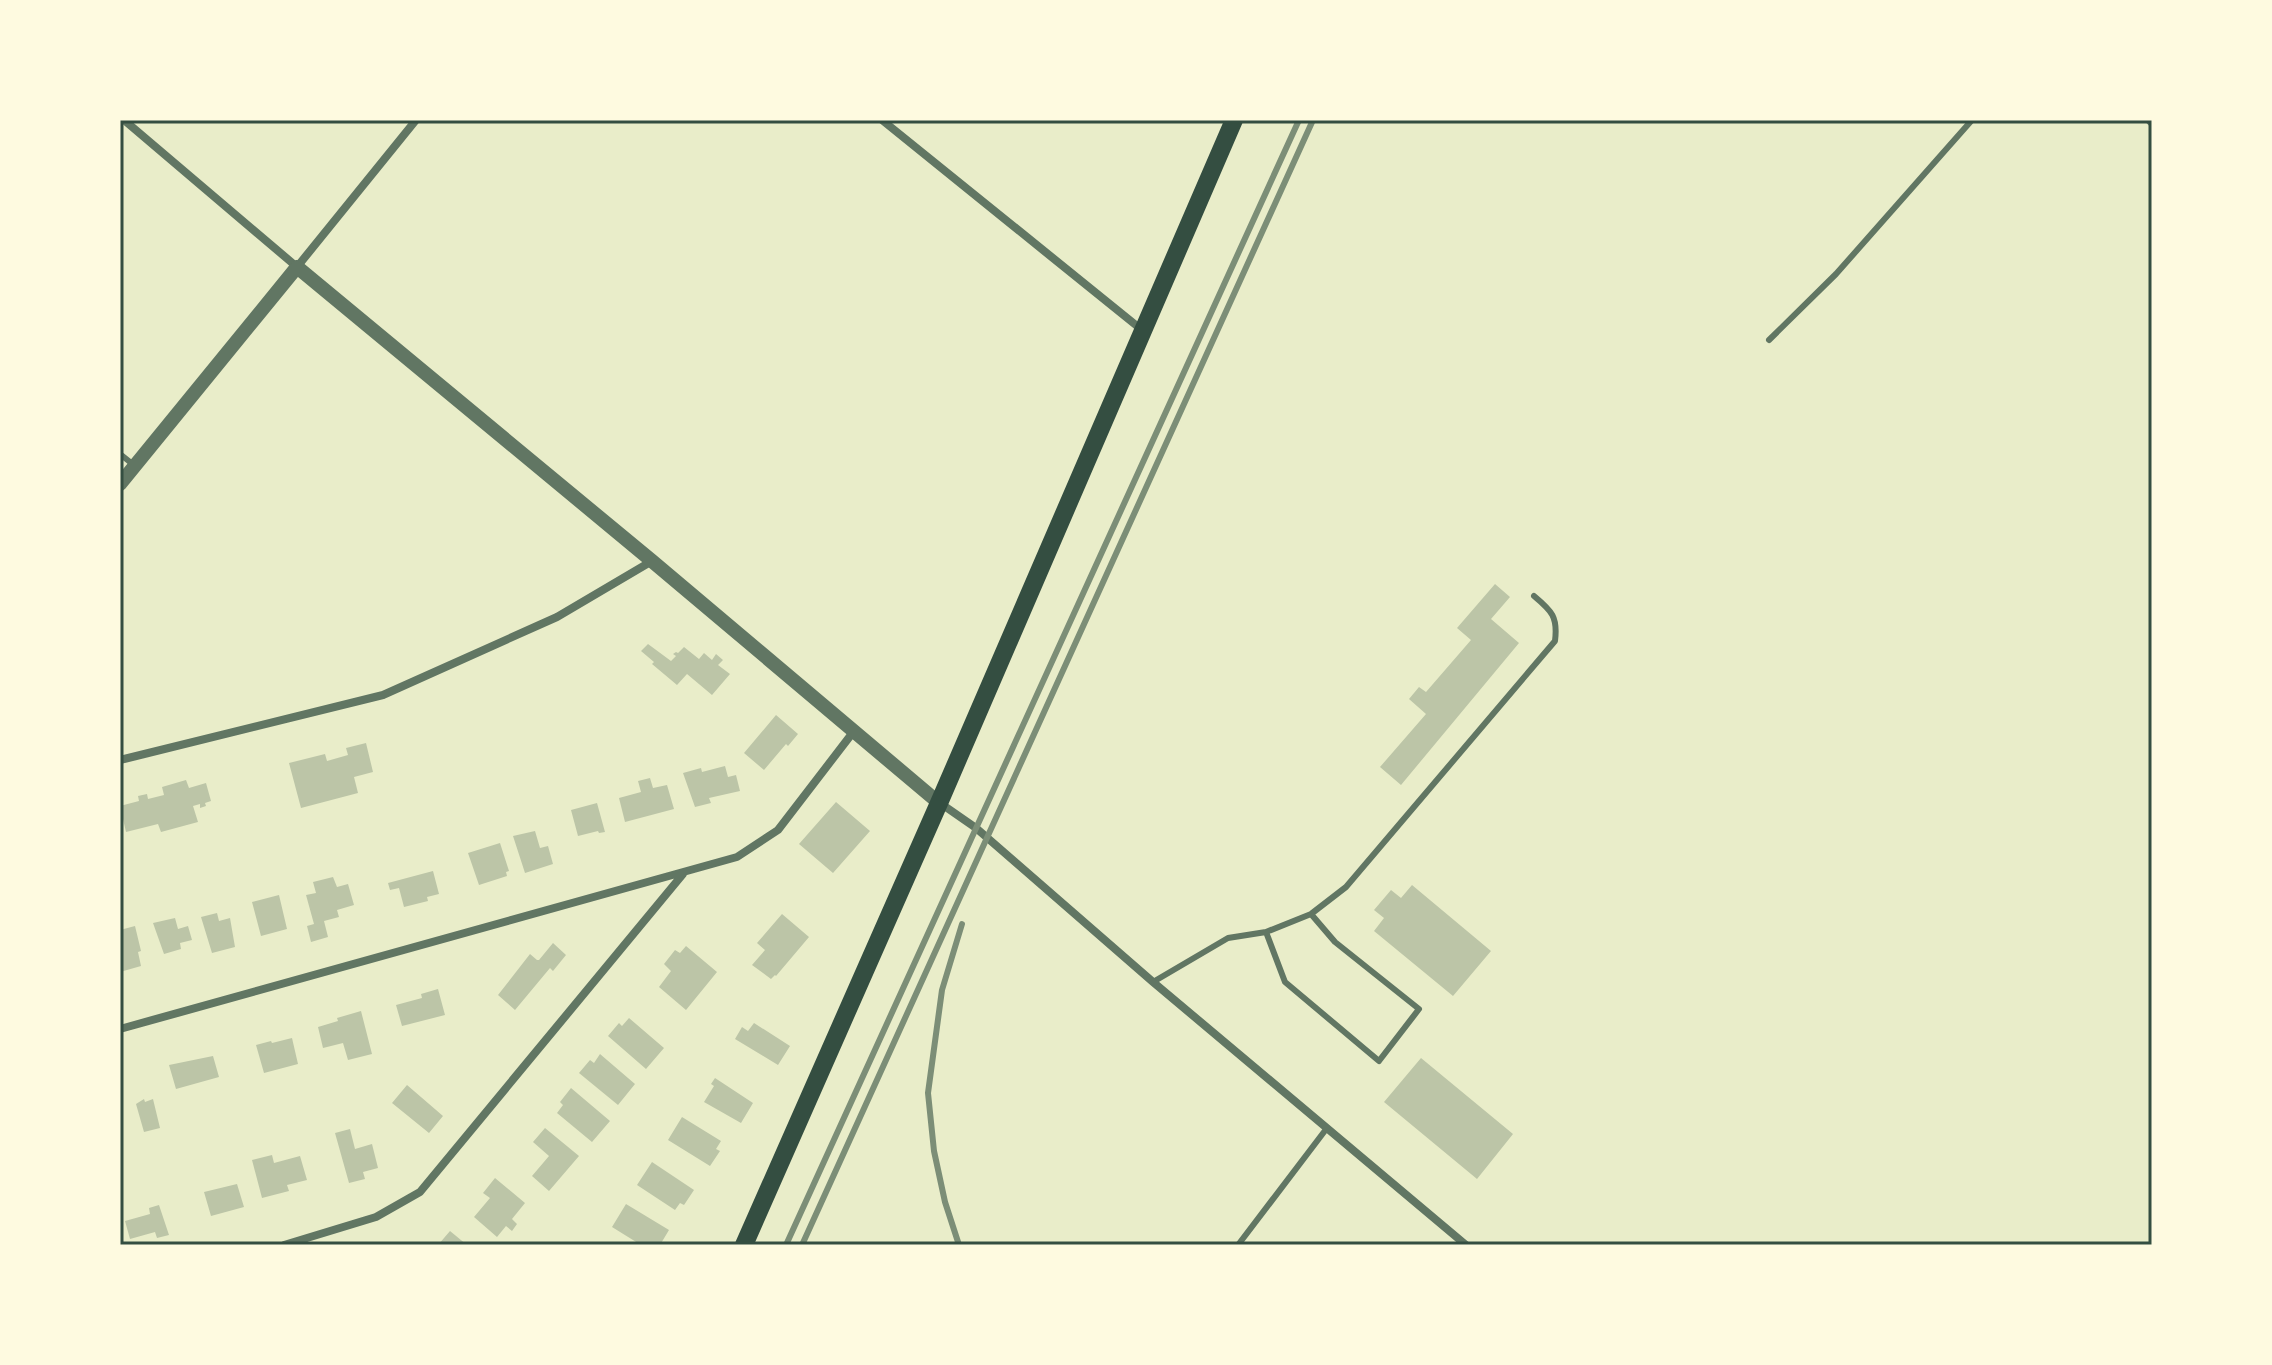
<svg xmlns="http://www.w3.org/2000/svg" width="2272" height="1365" font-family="'Titillium Web',sans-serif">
<rect width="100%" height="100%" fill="#e9edc9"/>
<path fill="#bcc5a7" d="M1495 584 1510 597 1491 619 1519 643 1401 785 1380 767 1426 714 1409 699 1419 687 1426 692 1471 640 1457 628Z
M648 644 671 661 676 656 673 654 676 652 678 653 684 647 699 659 704 653 712 660 716 654 723 660 718 665 730 674 712 695 687 674 677 685 652 664 654 662 641 651Z
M776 715 798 734 788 746 786 744 764 770 744 753Z
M366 743 373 772 354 777 358 793 301 808 289 763 325 754 327 761 348 755 346 748Z
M725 766 728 777 736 775 740 791 709 798 711 803 695 807 683 773 701 768 702 772Z
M650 778 653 788 667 785 674 809 625 822 619 798 641 792 638 781Z
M186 780 189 788 206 783 211 801 205 803 206 806 200 808V804L193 806 198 822 161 832 158 824 126 832 120 806 139 801 138 796 147 794 148 799 164 795 162 787Z
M836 802 870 831 833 873 799 844Z
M597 803 605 832 599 833 598 831 578 836 571 810Z
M535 831 540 848 548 846 553 864 525 873 513 836Z
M500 843 509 871 506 872 507 876 479 885 468 853Z
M433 871 439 894 427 897 428 901 404 907 399 888 390 890 388 883Z
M333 877 337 887 348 884 354 905 337 910 339 917 324 921 328 937 311 942 307 926 314 924 306 895 316 893 313 882Z
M1412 885 1491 951 1453 996 1374 931 1384 918 1374 910 1391 890 1401 898Z
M279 895 287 929 261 936 252 902Z
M217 913 219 921 230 918 235 947 212 953 201 917Z
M782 914 809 937 776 976 775 975 771 979 752 965 765 950 757 943Z
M175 918 178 929 188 926 192 940 180 943 181 949 164 954 153 923Z
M135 926 141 951 138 952 141 966 120 972V930Z
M553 943 566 955 553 971 550 968 515 1010 498 995 530 954 537 960H539Z
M686 946 717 972 686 1010 659 987 671 971 664 964 675 950 680 953Z
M438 989 445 1015 402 1026 396 1005 422 998 421 994Z
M361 1011 372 1054 348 1060 343 1043 323 1048 318 1027 338 1021 337 1018Z
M629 1018 664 1048 646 1069 608 1036 619 1023 622 1026Z
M754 1023 790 1046 778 1065 735 1039 742 1027 748 1031Z
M292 1038 298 1064 264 1073 256 1045 271 1041 272 1043Z
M600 1054 635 1084 618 1105 579 1073 590 1060 594 1063Z
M213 1056 219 1077 176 1089 169 1065Z
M1421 1058 1513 1134 1477 1179 1384 1102Z
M715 1078 753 1103 741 1123 704 1102 714 1086 711 1084Z
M407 1085 443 1116 429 1133 392 1103Z
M571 1088 610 1121 592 1142 557 1113 563 1105 560 1102Z
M144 1099 145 1102 153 1099 160 1128 144 1132 136 1104Z
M682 1117 721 1141 716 1149 720 1151 710 1166 668 1140Z
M545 1128 579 1156 549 1191 532 1176 549 1156 533 1142Z
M350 1129 355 1149 372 1144 378 1168 363 1172 365 1179 349 1183 335 1133Z
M272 1155 274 1163 300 1156 307 1180 287 1185 289 1191 262 1198 252 1160Z
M652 1162 694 1190 684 1205 680 1203 675 1210 637 1185Z
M495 1178 525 1203 512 1219 517 1224 512 1231 506 1226 497 1237 474 1217 490 1198 483 1193Z
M237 1184 244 1207 211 1216 204 1192Z
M626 1204 669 1230 660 1245H641L612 1227Z
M159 1205 169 1235 157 1238 155 1232 130 1239 125 1221 150 1214 149 1208Z
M450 1231 467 1245H438Z"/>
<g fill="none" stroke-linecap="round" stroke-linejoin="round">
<path stroke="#617663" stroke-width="6" d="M1769 340 1836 274 1972 120
M120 454 135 466
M1266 932 1285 982 1379 1061 1419 1009 1335 942 1311 914
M1153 982 1228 938 1266 932 1311 914 1346 887 1555 641C1558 617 1552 611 1534 596
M1238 1245 1327 1128"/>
<path stroke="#617663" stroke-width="8" d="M124 120 297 267 416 120
M882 120 1142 330
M2149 120 2152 123
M120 760 383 695 557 617 652 561
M940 803 976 828 1153 982 1466 1245
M120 1029 737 857 778 830 854 731
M284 1245 376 1217 420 1192 683 874"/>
<path stroke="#617663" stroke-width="14" d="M120 484 297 267 652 561 939 803"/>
<path stroke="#344e41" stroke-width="18" d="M744 1245 939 803 1234 120"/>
<path stroke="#7c8e77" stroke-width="6" d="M786 1245 1299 120
M802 1245 1313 120
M959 1245 945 1202 934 1151 928 1093 942 990 962 924"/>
</g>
<rect width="2272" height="1365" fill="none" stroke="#fefae0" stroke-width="244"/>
<rect x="122" y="122" width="2028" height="1121" fill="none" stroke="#344e41" stroke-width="3"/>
</svg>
